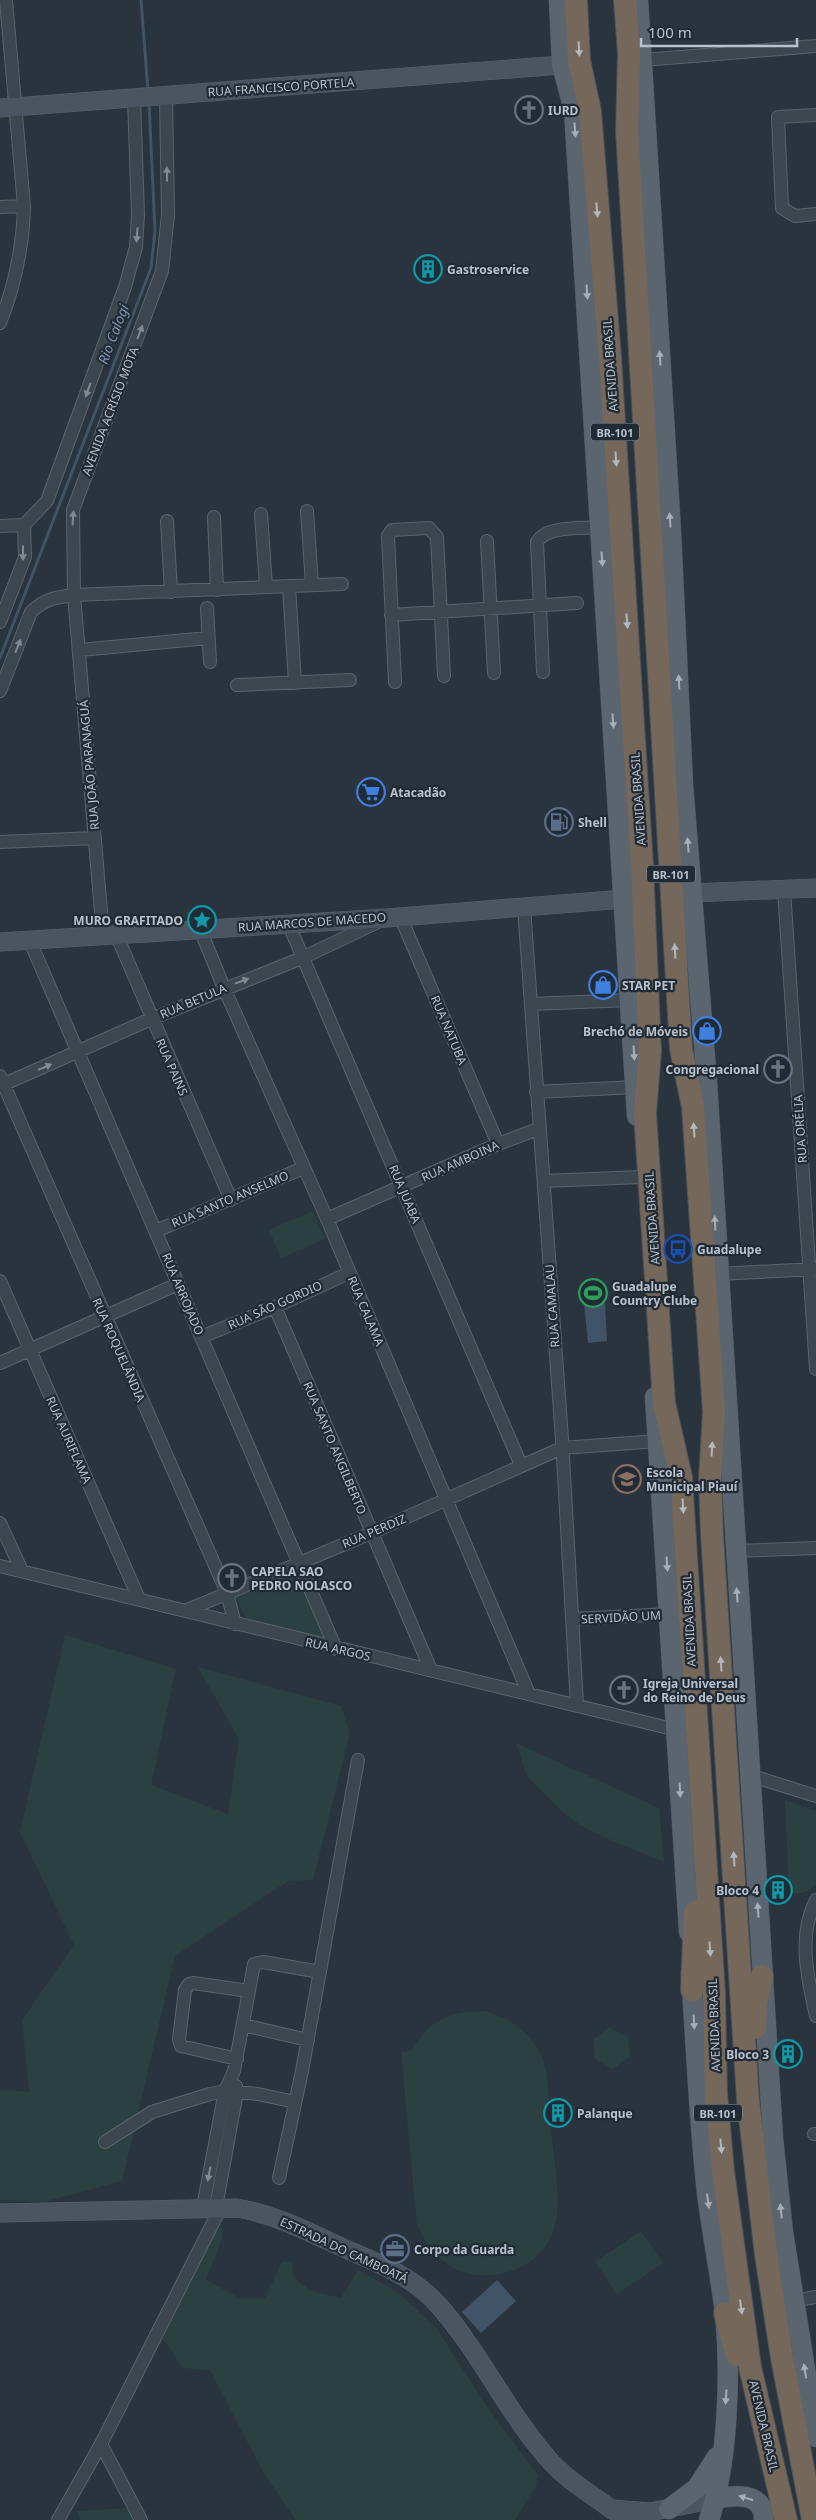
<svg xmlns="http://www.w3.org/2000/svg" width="816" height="2520" font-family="'Noto Sans',sans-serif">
<rect width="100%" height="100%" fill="#29343f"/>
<path fill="#2b4141" d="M313 1211 325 1239 281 1258 269 1230Z
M295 1570 334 1645 247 1621 236 1597Z
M65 1635 176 1669 151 1785 228 1814 239 1739 198 1667 341 1706 350 1733 313 1880 288 1881 175 1956 122 2181 44 2202 0 2200V2089L29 2092 22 2020 74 1945 20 1832Z
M516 1743 659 1808 664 1862 613 1841 580 1825 561 1811 527 1776Z
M785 1800 816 1811V1886L803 1893H789Z
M484 2011C506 2017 523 2026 536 2046 540 2051 543 2060 545 2067 549 2085 548 2105 550 2124 553 2153 560 2186 557 2215 556 2221 554 2231 551 2237 533 2275 476 2288 443 2261 430 2251 424 2239 417 2225L401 2052 411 2051C431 2019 448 2012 484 2011Z
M609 2027 628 2037 630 2056 613 2069 595 2059 593 2040Z
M222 2227V2238L206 2280 240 2298H265L282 2262 292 2261 294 2278 311 2291 341 2298 358 2270 399 2293 437 2329 489 2410 538 2475 536 2486 515 2520H296L263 2472 210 2370 183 2368 163 2339 213 2232Z
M641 2231 663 2263 617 2294 595 2262Z
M130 2508 136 2520H80L77 2511Z"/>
<path fill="#405367" d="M605 1302 607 1341 588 1343 584 1303Z
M497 2280 516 2301 481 2333 462 2312Z"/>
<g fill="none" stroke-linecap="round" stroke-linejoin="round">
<path stroke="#405367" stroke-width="3" d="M141 0 148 91
M0 658 151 268 155 231 149 102"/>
<defs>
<path id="street" d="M643 60 816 46
M816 115 778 117 782 208 795 216 816 214
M0 207 24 206
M0 323C15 285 23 247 24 206L6 0
M307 511 312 585
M261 514 266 587
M214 517 217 590
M167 521 171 592
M0 526 24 525
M487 541 494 673
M289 586 295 683
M207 608 210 662
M391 615 577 603
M0 622 25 557 24 525 47 501 125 287 136 247 138 214 134 99
M80 650 208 638
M543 672 537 542C547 525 582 529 600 527
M395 682 388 536 392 530 429 528 437 537 444 676
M237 685 350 680
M0 691 31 612C44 599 57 597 74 595L73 510 162 271 168 215 166 96
M0 842 95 838
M784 890 816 1369
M524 907 562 1439 577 1705
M400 916 498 1144
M288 923 521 1465
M200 929 224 988 327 1219 529 1694
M116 934 231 1200
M103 935 74 595 342 584
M29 939 336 1649
M531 1004 630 1000
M0 1076 227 1593 235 1624
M0 1086 151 1019 302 958 380 921
M536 1092 636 1087
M544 1181 641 1177
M327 1219 498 1144 538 1129
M156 1231 303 1168
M717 1274 816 1269
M0 1281 139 1599
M275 1307 431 1670
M201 1337 275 1307 349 1273
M0 1363 178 1284
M0 1523 22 1571
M734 1551 816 1548
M0 1566 677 1730
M185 1611 371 1533 562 1448 658 1441
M572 1619 670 1614
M749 1775 816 1796
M816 1900C797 1936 808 1979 816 2016
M243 2025 308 2040
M237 2059 181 2046 179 2039 185 1990 189 1984 193 1983 249 1991
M814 2134H816
M105 2142 152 2112 210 2094 225 2091 258 2094 295 2102
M279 2178 302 2071 358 1760
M203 2207 225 2091 234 2071 254 1964 263 1962 320 1972
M216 2207 237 2092 236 2086
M793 2301 816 2297
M101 2444 141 2520
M58 2520 101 2444 221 2207"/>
<path id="secondary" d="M0 108 562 65
M692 893 816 888
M0 942 387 918 624 899
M0 2213 237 2208C273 2214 305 2230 337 2245 374 2262 413 2275 440 2307 481 2354 508 2414 551 2462 573 2486 601 2499 625 2520
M612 2509 650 2512 715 2499"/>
<path id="primary" d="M559 0 562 65 574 110 637 1116
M638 0 671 531 683 784 707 1082 773 2138 783 2232 816 2437
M655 1397 689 1932
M691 1973C696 2046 699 2120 707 2193 712 2233 720 2273 725 2313 731 2375 728 2461 709 2520
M715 2499C734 2495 764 2491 764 2520
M669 2509 697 2488 717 2457"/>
<path id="highway" d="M576 0 579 60 590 111 610 357 628 646 642 865 650 1051 645 1113 664 1403 681 1477 714 1993 716 2093 723 2171 750 2367 786 2520
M625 0 629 54 627 131 681 1049 693 1107 714 1412 710 1478 712 1535 748 2100 766 2255 782 2358 813 2520
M692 1990 695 1912
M755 2028 756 2005 762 1976
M725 2313 737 2355"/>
</defs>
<use href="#street" stroke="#5a646d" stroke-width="14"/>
<use href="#secondary" stroke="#5a646d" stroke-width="19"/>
<use href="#primary" stroke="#464f59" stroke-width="21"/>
<use href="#highway" stroke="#47515a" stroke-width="24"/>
<use href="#street" stroke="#3c464f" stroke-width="12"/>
<use href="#secondary" stroke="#4b5562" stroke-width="18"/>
<use href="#primary" stroke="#5b656f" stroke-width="20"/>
<use href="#highway" stroke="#75685a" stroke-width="22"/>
</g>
<defs><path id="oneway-solid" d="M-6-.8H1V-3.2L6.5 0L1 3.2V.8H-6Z" transform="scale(1.25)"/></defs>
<g fill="#b2b8bf">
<use href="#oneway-solid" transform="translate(579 49) rotate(87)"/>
<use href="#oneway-solid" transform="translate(597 210) rotate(85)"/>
<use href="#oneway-solid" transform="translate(616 459) rotate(86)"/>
<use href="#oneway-solid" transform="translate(627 621) rotate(86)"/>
<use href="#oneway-solid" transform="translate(675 951) rotate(-93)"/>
<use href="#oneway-solid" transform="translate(694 1130) rotate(-94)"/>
<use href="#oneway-solid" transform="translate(712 1449) rotate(-87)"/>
<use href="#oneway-solid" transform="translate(683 1506) rotate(87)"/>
<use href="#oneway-solid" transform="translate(721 1664) rotate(-94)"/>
<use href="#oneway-solid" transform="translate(734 1859) rotate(-94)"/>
<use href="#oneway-solid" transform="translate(710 1949) rotate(86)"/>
<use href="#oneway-solid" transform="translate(721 2146) rotate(85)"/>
<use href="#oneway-solid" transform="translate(741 2307) rotate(82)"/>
</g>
<g fill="#a6afb8">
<use href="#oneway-solid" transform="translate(575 130) rotate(86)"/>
<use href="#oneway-solid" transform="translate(587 292) rotate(86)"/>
<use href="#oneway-solid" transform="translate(660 358) rotate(-93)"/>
<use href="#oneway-solid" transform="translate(670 520) rotate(-94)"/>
<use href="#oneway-solid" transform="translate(602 559) rotate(86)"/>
<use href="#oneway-solid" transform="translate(679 682) rotate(-93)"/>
<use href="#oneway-solid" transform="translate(613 721) rotate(86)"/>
<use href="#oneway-solid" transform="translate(688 845) rotate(-95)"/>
<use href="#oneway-solid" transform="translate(634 1053) rotate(86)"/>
<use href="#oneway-solid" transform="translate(715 1223) rotate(-93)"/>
<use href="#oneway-solid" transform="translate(667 1564) rotate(86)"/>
<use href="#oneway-solid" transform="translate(737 1595) rotate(-94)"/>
<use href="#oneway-solid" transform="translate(680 1790) rotate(87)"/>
<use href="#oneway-solid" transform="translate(758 1910) rotate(-94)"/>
<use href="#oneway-solid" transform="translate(694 2022) rotate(87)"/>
<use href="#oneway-solid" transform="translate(708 2201) rotate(82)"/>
<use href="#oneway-solid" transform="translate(781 2211) rotate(-96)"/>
<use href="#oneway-solid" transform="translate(805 2371) rotate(-99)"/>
<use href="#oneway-solid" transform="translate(726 2397) rotate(94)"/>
<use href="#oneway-solid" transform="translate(746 2498) rotate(-163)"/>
</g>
<g fill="#818a93">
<use href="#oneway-solid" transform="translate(167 174) rotate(-91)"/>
<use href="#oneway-solid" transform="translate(137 235) rotate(94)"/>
<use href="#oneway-solid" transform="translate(140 332) rotate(-69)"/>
<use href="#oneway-solid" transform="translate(88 390) rotate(110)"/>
<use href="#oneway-solid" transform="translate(73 518) rotate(-86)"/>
<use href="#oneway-solid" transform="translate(23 553) rotate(90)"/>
<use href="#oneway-solid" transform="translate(18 646) rotate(-69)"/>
<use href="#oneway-solid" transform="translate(242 981) rotate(-21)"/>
<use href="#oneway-solid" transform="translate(45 1067) rotate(-23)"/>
<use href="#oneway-solid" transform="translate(209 2174) rotate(101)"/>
</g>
<defs>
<symbol id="church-ring" viewBox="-11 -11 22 22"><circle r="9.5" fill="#212b35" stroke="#6b7280" stroke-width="1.5"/><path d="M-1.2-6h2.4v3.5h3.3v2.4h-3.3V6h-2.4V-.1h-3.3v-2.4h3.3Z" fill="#6b7280"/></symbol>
<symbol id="building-ring" viewBox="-11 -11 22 22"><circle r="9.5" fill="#212b35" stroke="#0f9aa8" stroke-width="1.5"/><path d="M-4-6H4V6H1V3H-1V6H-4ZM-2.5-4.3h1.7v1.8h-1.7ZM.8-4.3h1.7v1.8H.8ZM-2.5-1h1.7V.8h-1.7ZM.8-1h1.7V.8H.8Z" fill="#0f9aa8"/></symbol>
<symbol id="supermarket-ring" viewBox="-11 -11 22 22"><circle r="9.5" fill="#212b35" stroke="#3f7fe0" stroke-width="1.5"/><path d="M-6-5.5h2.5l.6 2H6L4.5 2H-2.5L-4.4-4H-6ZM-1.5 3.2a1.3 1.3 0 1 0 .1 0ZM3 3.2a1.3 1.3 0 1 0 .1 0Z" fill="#3f7fe0"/></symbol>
<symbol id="fuel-ring" viewBox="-11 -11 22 22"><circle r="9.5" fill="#212b35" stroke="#5c6f8a" stroke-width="1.5"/><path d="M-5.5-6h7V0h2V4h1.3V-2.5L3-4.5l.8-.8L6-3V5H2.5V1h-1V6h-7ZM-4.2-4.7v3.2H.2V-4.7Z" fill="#5c6f8a"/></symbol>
<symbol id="sight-ring" viewBox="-11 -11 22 22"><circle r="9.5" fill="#212b35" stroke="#0f9aa8" stroke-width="1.5"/><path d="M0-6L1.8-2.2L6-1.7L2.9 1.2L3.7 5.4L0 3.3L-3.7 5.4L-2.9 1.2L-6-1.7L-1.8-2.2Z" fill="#0f9aa8"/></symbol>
<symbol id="shop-ring" viewBox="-11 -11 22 22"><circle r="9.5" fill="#212b35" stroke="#3f7fe0" stroke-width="1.5"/><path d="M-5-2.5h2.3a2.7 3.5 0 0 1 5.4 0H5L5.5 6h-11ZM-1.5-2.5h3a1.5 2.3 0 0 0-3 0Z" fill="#3f7fe0"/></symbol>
<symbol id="bus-ring" viewBox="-11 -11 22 22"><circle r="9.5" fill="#212b35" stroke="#1a4fb4" stroke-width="1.5"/><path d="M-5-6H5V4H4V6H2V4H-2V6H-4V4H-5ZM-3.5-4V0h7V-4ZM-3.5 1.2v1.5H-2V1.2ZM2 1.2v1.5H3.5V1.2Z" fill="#1a4fb4"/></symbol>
<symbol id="stadium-ring" viewBox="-11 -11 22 22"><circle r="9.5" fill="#212b35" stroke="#2e9e5b" stroke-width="1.5"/><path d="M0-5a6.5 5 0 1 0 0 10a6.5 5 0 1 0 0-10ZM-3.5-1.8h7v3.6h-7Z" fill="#2e9e5b"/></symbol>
<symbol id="school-ring" viewBox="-11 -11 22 22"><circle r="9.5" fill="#212b35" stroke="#8d6e63" stroke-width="1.5"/><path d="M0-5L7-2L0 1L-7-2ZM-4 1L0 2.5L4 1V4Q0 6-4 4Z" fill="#8d6e63"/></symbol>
<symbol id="office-ring" viewBox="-11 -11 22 22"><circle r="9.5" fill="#212b35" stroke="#5c6f8a" stroke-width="1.5"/><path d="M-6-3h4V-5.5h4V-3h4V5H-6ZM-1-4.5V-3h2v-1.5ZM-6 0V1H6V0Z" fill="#5c6f8a"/></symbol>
</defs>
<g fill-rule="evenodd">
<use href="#church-ring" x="513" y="94" width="32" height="32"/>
<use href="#building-ring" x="412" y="253" width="32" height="32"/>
<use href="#supermarket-ring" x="355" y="776" width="32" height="32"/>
<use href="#fuel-ring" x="543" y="806" width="32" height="32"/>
<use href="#sight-ring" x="186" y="904" width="32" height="32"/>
<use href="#shop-ring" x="587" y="969" width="32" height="32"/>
<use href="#shop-ring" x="691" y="1015" width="32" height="32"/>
<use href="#church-ring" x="762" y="1053" width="32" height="32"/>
<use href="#bus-ring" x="662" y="1233" width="32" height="32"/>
<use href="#stadium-ring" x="577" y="1277" width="32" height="32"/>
<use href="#school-ring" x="611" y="1463" width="32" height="32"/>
<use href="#church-ring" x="216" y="1562" width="32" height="32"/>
<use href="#church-ring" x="608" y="1674" width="32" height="32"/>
<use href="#building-ring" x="762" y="1874" width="32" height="32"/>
<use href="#building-ring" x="772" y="2038" width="32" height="32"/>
<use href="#building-ring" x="542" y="2097" width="32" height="32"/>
<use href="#office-ring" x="379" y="2233" width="32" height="32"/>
</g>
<g text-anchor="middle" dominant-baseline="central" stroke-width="4.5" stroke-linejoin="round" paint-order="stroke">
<g fill="#212b35" stroke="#8b949d" stroke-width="1">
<rect x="591" y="423.5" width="48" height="17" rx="4"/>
<rect x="647" y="865.5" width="48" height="17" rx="4"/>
<rect x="694" y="2104.5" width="48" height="17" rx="4"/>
</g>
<g font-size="11" font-weight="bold" fill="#b9c1ca">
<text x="615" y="432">BR-101</text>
<text x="671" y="874">BR-101</text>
<text x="718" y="2113">BR-101</text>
</g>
<g font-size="12" fill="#b9c1ca" stroke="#212b35">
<text transform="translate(281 87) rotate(-4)">RUA FRANCISCO PORTELA</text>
<text transform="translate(610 365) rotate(-94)">AVENIDA BRASIL</text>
<text transform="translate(110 411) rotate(-69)">AVENIDA ACRÍSIO MOTA</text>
<text transform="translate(89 765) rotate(-95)">RUA JOÃO PARANAGUÁ</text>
<text transform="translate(638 799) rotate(-94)">AVENIDA BRASIL</text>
<text transform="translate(312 922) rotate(-4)">RUA MARCOS DE MACEDO</text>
<text transform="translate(193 1001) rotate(-23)">RUA BETULA</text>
<text transform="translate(449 1030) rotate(67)">RUA NATUBA</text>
<text transform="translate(172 1067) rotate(66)">RUA PAINS</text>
<text transform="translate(800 1129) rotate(-94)">RUA ORÉLIA</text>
<text transform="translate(460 1161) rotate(-24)">RUA AMBOINA</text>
<text transform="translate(405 1194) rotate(67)">RUA JUABA</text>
<text transform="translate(230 1199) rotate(-23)">RUA SANTO ANSELMO</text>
<text transform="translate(652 1218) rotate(-94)">AVENIDA BRASIL</text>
<text transform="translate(183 1294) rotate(67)">RUA ARROJADO</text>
<text transform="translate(275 1305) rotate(-24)">RUA SÃO GORDIO</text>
<text transform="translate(552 1306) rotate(-94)">RUA CAMALAU</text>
<text transform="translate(366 1311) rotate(67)">RUA CALAMA</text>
<text transform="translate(119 1350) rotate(66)">RUA ROQUELÂNDIA</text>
<text transform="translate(69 1440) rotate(66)">RUA AURIFLAMA</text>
<text transform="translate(335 1448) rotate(67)">RUA SANTO ANGILBERTO</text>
<text transform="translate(374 1531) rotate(-23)">RUA PERDIZ</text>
<text transform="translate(621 1617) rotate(-3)">SERVIDÃO UM</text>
<text transform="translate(689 1620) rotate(-93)">AVENIDA BRASIL</text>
<text transform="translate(338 1649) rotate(13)">RUA ARGOS</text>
<text transform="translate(714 2025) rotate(-92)">AVENIDA BRASIL</text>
<text transform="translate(344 2250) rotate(25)">ESTRADA DO CAMBOATÁ</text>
<text transform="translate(764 2426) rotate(77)">AVENIDA BRASIL</text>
</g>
<g font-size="12" font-weight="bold" fill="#b9c1ca" stroke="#212b35" text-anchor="start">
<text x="548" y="110">IURD</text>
<text x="447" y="269">Gastroservice</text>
<text x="390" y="792">Atacadão</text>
<text x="578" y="822">Shell</text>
<text x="183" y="920" text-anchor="end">MURO GRAFITADO</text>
<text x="622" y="985">STAR PET</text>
<text x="688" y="1031" text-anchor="end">Brechó de Móveis</text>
<text x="759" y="1069" text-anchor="end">Congregacional</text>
<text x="697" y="1249">Guadalupe</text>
<text x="612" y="1286">Guadalupe<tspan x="612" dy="14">Country Clube</tspan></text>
<text x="646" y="1472">Escola<tspan x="646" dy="14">Municipal Piauí</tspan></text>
<text x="251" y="1571">CAPELA SAO<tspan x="251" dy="14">PEDRO NOLASCO</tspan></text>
<text x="643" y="1683">Igreja Universal<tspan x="643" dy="14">do Reino de Deus</tspan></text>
<text x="759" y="1890" text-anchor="end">Bloco 4</text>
<text x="769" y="2054" text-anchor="end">Bloco 3</text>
<text x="577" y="2113">Palanque</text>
<text x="414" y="2249">Corpo da Guarda</text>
</g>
<g font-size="14" font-style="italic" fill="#7d93aa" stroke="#212b35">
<text transform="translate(113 334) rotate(-69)">Rio Calogi</text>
</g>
</g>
<path d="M641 38v8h156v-8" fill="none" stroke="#b9c1ca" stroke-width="2.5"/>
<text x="648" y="38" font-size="15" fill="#b9c1ca" stroke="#212b35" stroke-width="4" paint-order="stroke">100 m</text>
</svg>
